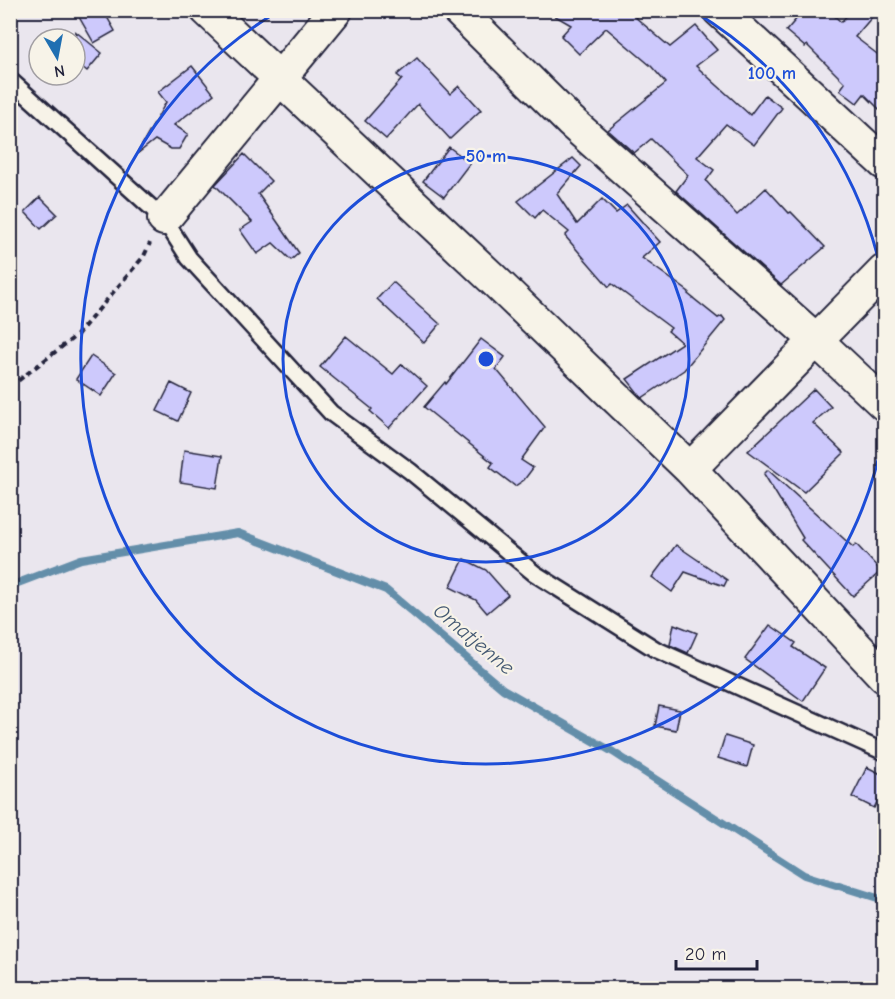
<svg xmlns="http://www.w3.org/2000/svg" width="895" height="999" font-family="'Comic Neue',sans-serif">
<rect width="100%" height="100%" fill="#eae6ee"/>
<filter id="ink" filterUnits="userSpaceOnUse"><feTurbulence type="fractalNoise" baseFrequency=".0167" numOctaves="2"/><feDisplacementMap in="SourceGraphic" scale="12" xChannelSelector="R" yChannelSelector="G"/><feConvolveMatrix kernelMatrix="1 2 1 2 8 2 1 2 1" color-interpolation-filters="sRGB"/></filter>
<g filter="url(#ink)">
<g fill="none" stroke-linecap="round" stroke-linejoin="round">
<path stroke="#648ea9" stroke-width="8" d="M10 586 81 559 238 533 386 590 503 689 613 752 804 875 884 900"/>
</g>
<path fill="#cdc9fc" stroke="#22223b" stroke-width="1.5" d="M75 10H103L115 31 94 43Z
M545 10H627L670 47 696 26 717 50 696 66 750 115 765 95 782 108 754 145 726 124 697 157 714 170 706 181 737 215 766 188 789 213 791 212 825 247 781 285 676 191 688 175 651 139 634 153 608 130 666 83 651 66 606 28 579 54 561 36 571 25Z
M804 10H828L841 22 852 10H878L855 37 885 60V115L864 94 857 103 840 90 845 83 807 45 805 47 786 31Z
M75 31 102 53 87 71 75 61Z
M417 58 450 94 459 86 481 110 450 139 418 104 386 139 365 121 402 79 397 75Z
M192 66 214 94 174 125 188 134 179 149H171L155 140 137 154 166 102 158 92Z
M449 147 470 163 444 197 423 181Z
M244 154 271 181 258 194 299 253 291 260 273 243 257 254 240 230 252 222 215 185Z
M573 158 581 166 557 194 577 224 602 199 616 213 627 205 660 242 642 258 689 292 688 294 718 318 722 316 725 320 684 370 642 398 627 379 682 343 668 331 671 328 612 284 609 287 565 236 569 232 542 210 535 218 518 201Z
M40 197 57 214 41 229 25 212Z
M393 282 440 324 424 343 377 299Z
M346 336 393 374 402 364 427 386 389 428 370 411 372 409 320 367Z
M481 339 505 357 496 369 545 427 521 460 533 468 524 480 515 486 490 467 493 463 424 407 445 382 446 384Z
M91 356 116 373 101 396 76 379Z
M171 383 191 393 178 421 157 411Z
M814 389 831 407 813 423 844 453 804 492 748 451Z
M184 450 222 456 217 488 180 482Z
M768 470 853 547 856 544 881 571 853 596 801 540 803 538 764 474Z
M676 545 727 580 724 586 685 572 672 592 652 577Z
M464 559 486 570 508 595 487 613 476 600 450 587Z
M674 624 697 633 688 653 670 645Z
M770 625 796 643 793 647 825 668 803 701 745 659Z
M659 706 680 710 676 730 655 726Z
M725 736 753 745 747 767 718 758Z
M867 767 885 776V787L874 808 852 797Z"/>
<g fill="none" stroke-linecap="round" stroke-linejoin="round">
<defs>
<path id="service" d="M10 80 164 219 189 258 331 413 410 471 534 573 655 649 884 752"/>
<path id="minor" d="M207 10 496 282 690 469 884 676
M458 10 570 121 817 341 884 404
M719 10 884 163
M164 219 336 10
M690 469 884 271"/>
</defs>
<use href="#service" stroke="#22223b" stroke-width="20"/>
<use href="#minor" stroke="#22223b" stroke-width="36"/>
<path stroke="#22223b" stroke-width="4" stroke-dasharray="6 4.5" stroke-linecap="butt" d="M10 387 77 335 144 256 150 243"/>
<use href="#service" stroke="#f7f3e8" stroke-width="15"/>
<use href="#minor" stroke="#f7f3e8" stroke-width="32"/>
</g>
</g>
<g fill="none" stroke="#1d4ed8" stroke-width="3">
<circle cx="486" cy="359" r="203"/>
<path d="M884 433A405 405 0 1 1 277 12M695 12A405 405 0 0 1 884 285"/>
</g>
<g text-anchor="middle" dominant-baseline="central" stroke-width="4.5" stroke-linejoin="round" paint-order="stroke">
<g font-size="21" font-style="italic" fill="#435872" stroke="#f7f3e8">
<text transform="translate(474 639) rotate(40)">Omatjenne</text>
</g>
</g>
<circle cx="486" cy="359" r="9" fill="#1d4ed8" stroke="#f7f3e8" stroke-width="3"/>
<g font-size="18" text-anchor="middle" font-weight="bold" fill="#1d4ed8" stroke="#f7f3e8" stroke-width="4.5" stroke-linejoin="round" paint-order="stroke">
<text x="772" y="79">100 m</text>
<text x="486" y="162">50 m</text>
</g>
<rect width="895" height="999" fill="none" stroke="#f7f3e8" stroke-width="36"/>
<rect x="18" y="18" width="859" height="963" fill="none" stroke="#22223b" stroke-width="2" filter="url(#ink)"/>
<g transform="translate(57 57) rotate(170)"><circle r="28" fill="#f7f3e8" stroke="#a29fa3" stroke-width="1.5"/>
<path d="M0-4.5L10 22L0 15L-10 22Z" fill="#1f6fb2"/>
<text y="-9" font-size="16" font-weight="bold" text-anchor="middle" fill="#22223b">N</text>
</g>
<path d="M676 960v9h81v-9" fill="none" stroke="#22223b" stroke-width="3"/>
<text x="685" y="960" font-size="18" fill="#22223b" stroke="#f7f3e8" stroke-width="4.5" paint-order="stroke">20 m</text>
</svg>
